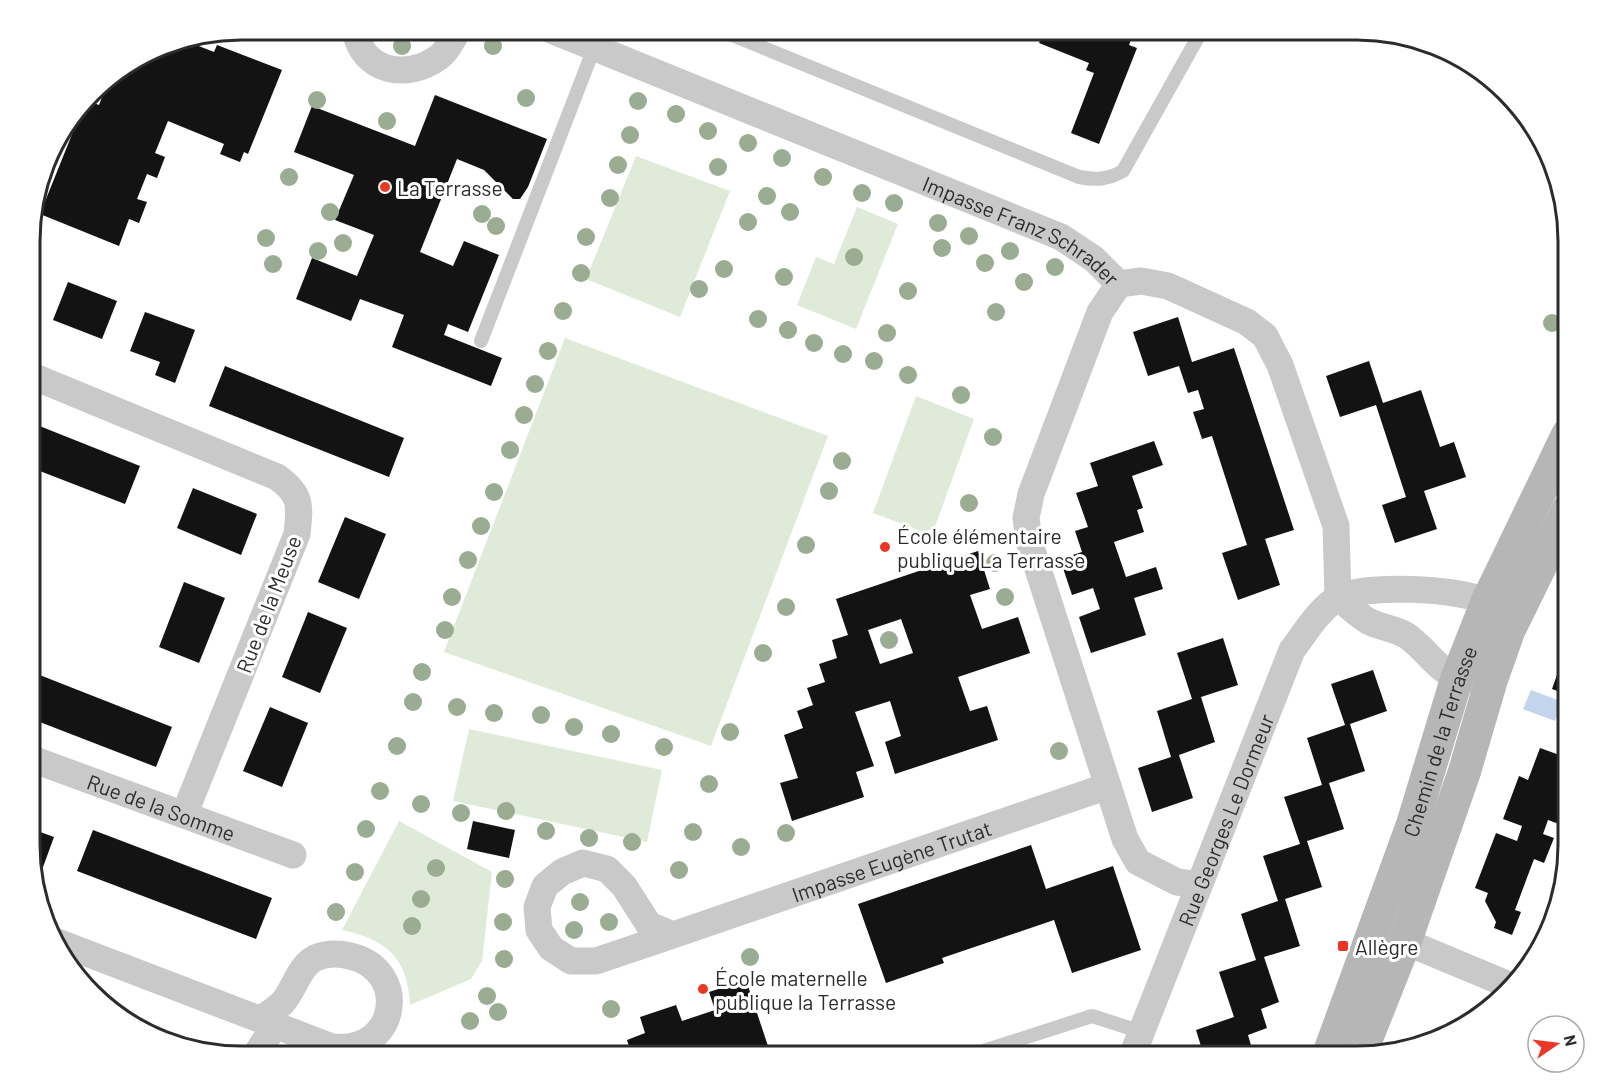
<svg xmlns="http://www.w3.org/2000/svg" width="1598" height="1086" font-family="Barlow,sans-serif">
<rect width="100%" height="100%" fill="#fff"/>
<path fill="#dfebd8" d="M636 156 730 191 680 317 586 279Z
M857 207 898 224 856 329 797 305 816 257 834 264Z
M565 338 828 436 711 746 444 652Z
M916 396 974 419 932 535 873 513Z
M469 729 662 770 647 842 453 801Z
M399 821 492 872 482 961 471 979 410 1005C408 958 386 939 342 930Z"/>
<path fill="#c3d5ec" d="M1531 690 1563 702 1555 721 1523 709Z"/>
<path fill="#131313" fill-rule="evenodd" d="M1044 30H1135L1129 45 1137 48 1099 144 1071 133 1094 73 1086 70 1089 63 1039 43Z
M186 41 214 52 217 45 282 70 248 154 244 152 240 162 220 154 224 144 168 121 155 153 165 157 157 178 147 174 137 199 147 202 139 223 129 219 119 246 40 214 83 107 88 101 99 105 104 92 97 89 102 83 161 46Z
M435 95 547 139 528 187 520 199H513L484 170 457 159 420 252 453 266 464 241 499 255 468 332 448 324 444 335 502 358 491 386 392 347 404 315 360 299 351 321 296 299 312 258 357 276 374 235 335 220 354 175 294 152 312 106 415 146Z
M32 266 39 269 32 288Z
M68 282 117 301 102 339 53 320Z
M145 312 195 330 175 383 155 375 160 362 130 351Z
M1178 317 1192 362 1234 348 1294 530 1265 539 1280 585 1238 600 1222 553 1247 545 1212 436 1202 439 1193 412 1204 409 1198 390 1188 393 1179 366 1148 376 1133 332Z
M1369 361 1383 403 1421 390 1440 447 1454 442 1466 477 1424 491 1437 529 1395 543 1382 505 1406 497 1376 405 1340 417 1326 376Z
M225 366 404 438 389 477 209 406Z
M32 423 140 466 125 504 32 468Z
M1154 441 1163 465 1132 476 1143 508 1137 510 1144 532 1114 542 1126 577 1156 567 1163 589 1134 598 1146 635 1091 653 1079 617 1100 609 1093 588 1072 595 1060 559 1082 552 1075 531 1088 527 1076 493 1098 486 1090 463Z
M193 488 257 514 241 555 177 528Z
M345 517 386 534 359 599 318 582Z
M978 551 990 589 970 595 982 629 1018 617 1030 653 958 677 970 711 987 706 998 740 895 774 885 742 901 736 890 701 855 712 874 766 856 772 864 797 792 821 780 783 798 778 784 735 803 728 797 711 813 705 807 688 825 682 819 664 837 658 832 640 848 635 836 599ZM901 619 913 653 880 664 868 630Z
M184 582 225 598 199 663 159 647Z
M308 612 347 628 320 693 282 677Z
M1223 638 1238 685 1201 697 1215 742 1179 755 1193 798 1152 812 1138 768 1171 757 1157 711 1192 699 1177 653Z
M1567 647H1568V695L1552 689Z
M1373 670 1387 711 1350 724 1365 771 1329 783 1344 829 1307 841 1322 887 1285 899 1300 946 1264 957 1279 1002 1261 1009 1267 1028 1248 1035 1254 1056H1204L1196 1030 1234 1017 1219 972 1256 960 1241 914 1278 901 1263 856 1300 844 1284 797 1322 785 1307 738 1345 725 1331 684Z
M32 672 172 727 156 767 32 719Z
M270 707 308 723 282 787 243 771Z
M1540 748 1568 758V803L1559 824 1548 820 1543 834 1554 838 1544 863 1534 859 1515 910 1521 912 1512 935 1494 928 1496 922 1485 901 1488 893 1475 888 1496 833 1517 841 1522 826 1503 819 1519 776 1528 780Z
M473 821 515 830 509 858 467 849Z
M32 829 54 837 39 878 33 876 32 872Z
M93 830 272 898 256 939 77 871Z
M1031 845 1046 889 1113 866 1141 950 1072 973 1054 920 942 958 944 963 886 983 858 904Z
M746 980 770 1052 759 1056H632L627 1040 645 1033 640 1017 676 1005 682 1021 715 1010 709 992Z
M1451 1022 1460 1026 1445 1035Z"/>
<g fill="none" stroke-linecap="round" stroke-linejoin="round">
<path stroke="#c9c9c9" stroke-width="14" d="M720 30 1079 177C1096 180 1107 180 1123 171L1202 30
M481 341 594 48
M968 1056 1092 1016 1142 1032"/>
<g stroke="#c9c9c9" stroke-width="27">
<path d="M355 30C362 72 407 81 439 57 447 51 453 39 458 30"/>
<path id="s1" d="M551 30 1061 237 1094 259 1119 284"/>
<path d="M1119 284 1100 312 1031 494 1026 518 1029 541 1125 839 1138 862 1177 882 1199 885"/>
<path d="M1119 284 1141 281 1168 286 1247 322 1265 336 1280 365 1336 526 1338 598"/>
<path d="M32 376 277 477C302 495 300 505 297 534L184 815"/>
<path d="M1338 598C1348 605 1358 615 1368 621 1381 628 1400 629 1411 639 1436 659 1439 677 1475 680"/>
<path id="s2" d="M32 759 293 855"/>
<path d="M1387 934 1509 985"/>
<path id="s3" d="M673 935 649 925 624 886 607 869 583 863 562 872 545 886 537 907 539 930 551 948 571 961H596L673 935 1108 786"/>
<path d="M55 941 332 1047C398 1055 411 970 350 956 338 953 327 953 315 958 299 966 294 990 283 1002 277 1009 268 1014 261 1019"/>
<path d="M255 1056 275 1025"/>
<path id="s4" d="M1132 1056 1292 650C1305 633 1319 609 1338 598 1363 584 1459 588 1484 601 1491 604 1495 612 1499 617"/>
</g>
<g stroke="#b6b6b6" stroke-width="33">
<path d="M1360 1055 1405 942 1464 773 1491 681 1509 630 1568 510"/>
<path id="s5" d="M1328 1056 1412 826 1457 678 1487 602 1568 434"/>
</g>
</g>
<g fill="#9aac92">
<circle cx="402" cy="46" r="9"/>
<circle cx="493" cy="46" r="9"/>
<circle cx="526" cy="98" r="9"/>
<circle cx="317" cy="100" r="9"/>
<circle cx="638" cy="101" r="9"/>
<circle cx="676" cy="114" r="9"/>
<circle cx="387" cy="121" r="9"/>
<circle cx="708" cy="131" r="9"/>
<circle cx="630" cy="135" r="9"/>
<circle cx="748" cy="143" r="9"/>
<circle cx="782" cy="158" r="9"/>
<circle cx="618" cy="165" r="9"/>
<circle cx="718" cy="167" r="9"/>
<circle cx="289" cy="177" r="9"/>
<circle cx="823" cy="177" r="9"/>
<circle cx="862" cy="193" r="9"/>
<circle cx="767" cy="196" r="9"/>
<circle cx="610" cy="198" r="9"/>
<circle cx="894" cy="203" r="9"/>
<circle cx="330" cy="212" r="9"/>
<circle cx="790" cy="212" r="9"/>
<circle cx="482" cy="214" r="9"/>
<circle cx="748" cy="222" r="9"/>
<circle cx="938" cy="223" r="9"/>
<circle cx="496" cy="226" r="9"/>
<circle cx="969" cy="236" r="9"/>
<circle cx="586" cy="237" r="9"/>
<circle cx="266" cy="238" r="9"/>
<circle cx="343" cy="243" r="9"/>
<circle cx="942" cy="248" r="9"/>
<circle cx="318" cy="251" r="9"/>
<circle cx="1010" cy="251" r="9"/>
<circle cx="854" cy="257" r="9"/>
<circle cx="985" cy="263" r="9"/>
<circle cx="273" cy="264" r="9"/>
<circle cx="1055" cy="267" r="9"/>
<circle cx="724" cy="269" r="9"/>
<circle cx="581" cy="273" r="9"/>
<circle cx="784" cy="277" r="9"/>
<circle cx="1024" cy="282" r="9"/>
<circle cx="699" cy="289" r="9"/>
<circle cx="908" cy="291" r="9"/>
<circle cx="563" cy="311" r="9"/>
<circle cx="996" cy="312" r="9"/>
<circle cx="758" cy="319" r="9"/>
<circle cx="1552" cy="323" r="9"/>
<circle cx="788" cy="330" r="9"/>
<circle cx="887" cy="333" r="9"/>
<circle cx="814" cy="343" r="9"/>
<circle cx="548" cy="351" r="9"/>
<circle cx="843" cy="354" r="9"/>
<circle cx="874" cy="361" r="9"/>
<circle cx="908" cy="375" r="9"/>
<circle cx="535" cy="384" r="9"/>
<circle cx="961" cy="395" r="9"/>
<circle cx="524" cy="415" r="9"/>
<circle cx="993" cy="437" r="9"/>
<circle cx="510" cy="450" r="9"/>
<circle cx="842" cy="461" r="9"/>
<circle cx="829" cy="491" r="9"/>
<circle cx="494" cy="492" r="9"/>
<circle cx="969" cy="503" r="9"/>
<circle cx="481" cy="526" r="9"/>
<circle cx="806" cy="545" r="9"/>
<circle cx="468" cy="560" r="9"/>
<circle cx="995" cy="563" r="9"/>
<circle cx="452" cy="597" r="9"/>
<circle cx="1005" cy="597" r="9"/>
<circle cx="786" cy="607" r="9"/>
<circle cx="445" cy="630" r="9"/>
<circle cx="889" cy="640" r="9"/>
<circle cx="763" cy="653" r="9"/>
<circle cx="422" cy="672" r="9"/>
<circle cx="413" cy="702" r="9"/>
<circle cx="457" cy="707" r="9"/>
<circle cx="494" cy="713" r="9"/>
<circle cx="541" cy="715" r="9"/>
<circle cx="574" cy="727" r="9"/>
<circle cx="730" cy="732" r="9"/>
<circle cx="611" cy="734" r="9"/>
<circle cx="397" cy="746" r="9"/>
<circle cx="664" cy="747" r="9"/>
<circle cx="1059" cy="751" r="9"/>
<circle cx="709" cy="784" r="9"/>
<circle cx="380" cy="791" r="9"/>
<circle cx="421" cy="804" r="9"/>
<circle cx="506" cy="811" r="9"/>
<circle cx="461" cy="813" r="9"/>
<circle cx="366" cy="829" r="9"/>
<circle cx="546" cy="831" r="9"/>
<circle cx="693" cy="832" r="9"/>
<circle cx="786" cy="833" r="9"/>
<circle cx="589" cy="838" r="9"/>
<circle cx="632" cy="842" r="9"/>
<circle cx="741" cy="847" r="9"/>
<circle cx="436" cy="868" r="9"/>
<circle cx="679" cy="870" r="9"/>
<circle cx="355" cy="872" r="9"/>
<circle cx="505" cy="879" r="9"/>
<circle cx="421" cy="899" r="9"/>
<circle cx="580" cy="902" r="9"/>
<circle cx="336" cy="912" r="9"/>
<circle cx="503" cy="922" r="9"/>
<circle cx="609" cy="922" r="9"/>
<circle cx="412" cy="926" r="9"/>
<circle cx="574" cy="930" r="9"/>
<circle cx="750" cy="957" r="9"/>
<circle cx="504" cy="959" r="9"/>
<circle cx="487" cy="996" r="9"/>
<circle cx="611" cy="1009" r="9"/>
<circle cx="498" cy="1012" r="9"/>
<circle cx="470" cy="1021" r="9"/>
</g>
<g fill="#eb3826" stroke="#fff" stroke-width="2">
<circle cx="385" cy="187" r="6"/>
<circle cx="885" cy="547" r="6"/>
<rect x="1337" y="940" width="12" height="12" rx="3"/>
<circle cx="703" cy="989" r="6"/>
</g>
<g text-anchor="middle" dominant-baseline="central" stroke-width="6" stroke-linejoin="round" paint-order="stroke">
<g font-size="21" fill="#2c2c2c" stroke="#fff" text-anchor="start">
<text x="397" y="187">La Terrasse</text>
<text x="897" y="535">École élémentaire<tspan x="897" dy="24">publique La Terrasse</tspan></text>
<text x="1355" y="946">Allègre</text>
<text x="715" y="977">École maternelle<tspan x="715" dy="24">publique la Terrasse</tspan></text>
</g>
<g font-size="21" fill="#2c2c2c" stroke="#fff">
<text stroke="none"><textPath href="#s1" startOffset="512">Impasse Franz Schrader</textPath></text>
<text transform="translate(268 604) rotate(-69)">Rue de la Meuse</text>
<text stroke="none"><textPath href="#s5" startOffset="334">Chemin de la Terrasse</textPath></text>
<text stroke="none"><textPath href="#s2" startOffset="138">Rue de la Somme</textPath></text>
<text stroke="none"><textPath href="#s4" startOffset="254">Rue Georges Le Dormeur</textPath></text>
<text stroke="none"><textPath href="#s3" startOffset="594">Impasse Eugène Trutat</textPath></text>
</g>
</g>
<path d="M0 0H1598V1086H0ZM241 40H1357A201 201 0 0 1 1558 241V845A201 201 0 0 1 1357 1046H241A201 201 0 0 1 40 845V241A201 201 0 0 1 241 40Z" fill="#fff" fill-rule="evenodd"/>
<path fill="none" stroke="#2c2c2c" stroke-width="3" d="M241 40H1357A201 201 0 0 1 1558 241V845A201 201 0 0 1 1357 1046H241A201 201 0 0 1 40 845V241A201 201 0 0 1 241 40Z"/>
<g transform="translate(1556 1044) rotate(76)"><circle r="28" fill="#ffffff" stroke="#ababab" stroke-width="1.5"/>
<path d="M0-4.5L10 22L0 15L-10 22Z" fill="#eb3826"/>
<text y="-9" font-size="16" font-weight="bold" text-anchor="middle" fill="#2c2c2c">N</text>
</g>
</svg>
